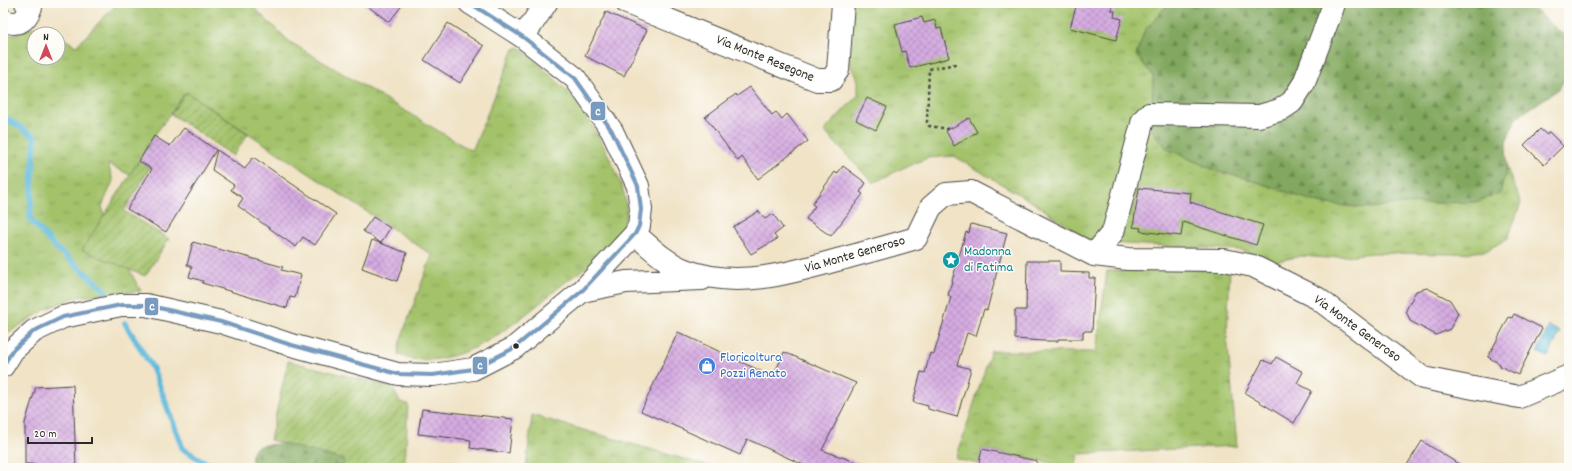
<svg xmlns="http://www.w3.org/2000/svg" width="1572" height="471" font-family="Dekko,sans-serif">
<defs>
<pattern id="grass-tufts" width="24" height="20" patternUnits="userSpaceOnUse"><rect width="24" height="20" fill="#a3c26a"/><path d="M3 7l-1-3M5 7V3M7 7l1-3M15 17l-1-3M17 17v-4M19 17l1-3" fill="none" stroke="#859e57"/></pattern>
<pattern id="forest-firs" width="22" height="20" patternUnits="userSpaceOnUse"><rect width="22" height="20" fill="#82a85e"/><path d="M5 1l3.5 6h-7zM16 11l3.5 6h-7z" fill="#6b894e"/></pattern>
<pattern id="garden-furrows" width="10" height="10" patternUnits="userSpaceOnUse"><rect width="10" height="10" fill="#a3c26a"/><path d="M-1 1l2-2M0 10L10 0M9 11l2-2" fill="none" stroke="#859e57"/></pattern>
<pattern id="water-ripples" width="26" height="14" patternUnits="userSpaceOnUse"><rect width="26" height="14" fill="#5fb9dc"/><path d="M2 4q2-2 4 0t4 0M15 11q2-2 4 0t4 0" fill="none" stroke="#4f97b3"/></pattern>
<pattern id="building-cross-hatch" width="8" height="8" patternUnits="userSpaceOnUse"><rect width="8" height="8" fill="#d6ace2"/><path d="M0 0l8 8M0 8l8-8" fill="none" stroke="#ae8cb7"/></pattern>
</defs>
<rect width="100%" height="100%" fill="#fdfcf7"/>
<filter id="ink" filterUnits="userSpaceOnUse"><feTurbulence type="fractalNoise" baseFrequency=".025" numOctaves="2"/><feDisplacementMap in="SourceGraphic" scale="8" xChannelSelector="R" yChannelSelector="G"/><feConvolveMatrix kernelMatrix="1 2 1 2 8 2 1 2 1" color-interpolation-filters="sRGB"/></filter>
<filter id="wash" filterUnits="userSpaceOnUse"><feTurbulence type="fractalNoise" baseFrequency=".012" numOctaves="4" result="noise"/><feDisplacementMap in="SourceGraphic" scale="16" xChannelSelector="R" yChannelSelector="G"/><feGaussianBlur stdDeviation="0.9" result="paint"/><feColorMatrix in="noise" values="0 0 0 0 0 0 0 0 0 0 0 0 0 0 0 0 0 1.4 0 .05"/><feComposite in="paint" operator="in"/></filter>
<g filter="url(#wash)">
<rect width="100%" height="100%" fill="#f0e3c6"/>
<path fill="url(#grass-tufts)" stroke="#67764a" d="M132 3H249L290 42 472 151 514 49 519 47C536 62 553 76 568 92 587 113 628 182 626 210 626 218 623 229 619 236 607 255 584 268 567 281 538 304 509 331 476 347 453 358 421 366 398 354L400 341 432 255 186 92 154 136 130 175 108 164 113 181 102 206 108 231 141 291 76 297 46 309 3 336V30L8 36 40 25 56 34H34V58H58V35L76 46 116 5Z
M852 3H1170L1162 10 1136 55 1153 75 1167 149 1219 172 1245 178 1319 203 1371 208 1397 204 1475 202 1500 193 1507 168 1521 203 1508 238 1486 251 1452 254 1372 253 1327 258 1301 256 1274 262 1241 250 1124 244 1090 241 1037 205 954 156 928 158 903 168 873 183 824 131 858 95V81L848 60Z
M1230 268 1227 336 1237 446 1078 454 1075 468 982 449 979 464 956 459 991 351 1096 352 1107 271Z
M532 415 715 468H526Z"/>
<path fill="url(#forest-firs)" stroke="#566a44" d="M1170 3H1527L1565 36 1569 52V71L1559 89 1516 118 1506 142 1507 168 1500 193 1475 202 1397 204 1371 208 1345 206 1319 203 1245 178 1219 172 1167 149 1151 129 1153 76 1136 55 1145 30Z
M286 444 345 460 342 468H253C246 441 267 445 286 444Z"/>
<path fill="url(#garden-furrows)" stroke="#67764a" d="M186 92 248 134 233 156 171 114Z
M139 161 150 168 124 211 169 239 145 276 82 250Z
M288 361 392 387 400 402 408 404 405 468H342L345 460 270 440Z"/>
<path fill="url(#water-ripples)" stroke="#457284" d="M1549 326 1560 332 1548 357 1537 352Z"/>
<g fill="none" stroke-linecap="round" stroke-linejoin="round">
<path stroke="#5fb9dc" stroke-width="6" d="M3 116 35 137 30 219 55 247 105 290
M125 323 153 369 183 449 208 464 222 468"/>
</g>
<g id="blocks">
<path fill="url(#building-cross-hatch)" d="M363 3H404L389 22Z
M1077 3H1113L1111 10 1115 11 1114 17 1122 19 1116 40 1070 28Z
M606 12 647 30 624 76 585 56Z
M922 17 924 23 935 20 937 29 941 28 949 58 910 68 905 51 902 52 895 24Z
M448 23 484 46 460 83 424 60Z
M750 87 772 115 776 112 782 119 787 114 808 141 758 179 742 157 738 161 705 117 736 94 737 96Z
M867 98 887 107 876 130 856 120Z
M969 118 977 132 954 146 946 131Z
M184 128 216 150 166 232 127 209 152 169 139 161 154 136 170 146Z
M1540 129 1547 135 1549 132 1563 146 1544 165 1524 145Z
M217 150 245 169 253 157 336 214 315 245 303 237 296 247 238 206 243 198 231 190 234 185 212 170Z
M843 166 866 183 860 192 863 194 831 236 806 219 815 206 812 204 835 172 837 174Z
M1139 188 1191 193 1190 202 1263 225 1256 245 1183 222 1181 236 1140 231 1141 228 1133 227Z
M759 211 765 219 773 214 783 228 774 235 777 239 751 254 733 227Z
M373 217 390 228 381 243 363 231Z
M971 224 1007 233 987 310 984 309 976 336 967 333 957 365 971 369 957 417 928 409V406L913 402 921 372 925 373 930 353 934 354 951 297 948 295 966 232 969 233Z
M372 240 407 253 397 281 362 268Z
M193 242 283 267 281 270 301 275 295 298 290 297 287 308 202 283 203 281 189 277 192 267 187 265Z
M1027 261H1060V272L1089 273V278H1095L1092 331H1083V339H1058V341H1043L1015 339V310H1026Z
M1427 288 1450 300 1458 313 1450 329 1436 335 1410 321 1406 310 1416 291Z
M1514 314 1542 328 1518 375 1500 366V364L1488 357 1509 317 1512 318Z
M678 332 773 377 784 352 856 383 822 450 867 466 866 468H810L747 439 740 455 641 411Z
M1276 357 1303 372 1297 383 1312 391 1294 423 1245 393 1263 360 1272 364Z
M73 385 76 468H37L36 464H25V423L36 387Z
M422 409 513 419 509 453 470 448 471 440 418 434Z
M1422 441 1465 468H1405Z
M982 449 1037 461 1036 468H978Z"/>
</g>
</g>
<g filter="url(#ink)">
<use href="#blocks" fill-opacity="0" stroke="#494742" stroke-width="1"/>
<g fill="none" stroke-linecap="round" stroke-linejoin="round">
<defs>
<path id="minor" d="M627 3 817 80H831L838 70 843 3
M3 20C18 27 26 21 31 7L26 3
M523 37 546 3
M635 234C650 247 666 263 685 270 735 289 788 274 837 260 863 253 890 246 916 238L931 207 946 194 971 192 1094 255 1128 259 1224 260 1253 266 1317 298 1423 378 1519 397 1569 376
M1094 255 1113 232 1143 120 1149 114 1259 116 1280 110 1292 102 1304 83 1333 7
M582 291 626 282 702 279
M3 366 13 350 34 331 63 317 121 305H146L221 322 288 344 398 374 433 375 473 369 514 348 582 291 635 234 639 226 641 209 638 186 612 131 575 78 523 37 470 3"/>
</defs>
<use href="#minor" stroke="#494742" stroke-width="24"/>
<path stroke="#494742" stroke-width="2.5" stroke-dasharray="3 3" stroke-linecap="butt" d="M949 129 929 126 927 122 929 69 956 64"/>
<use href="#minor" stroke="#fff" stroke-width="22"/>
<defs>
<path id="bus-1" d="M3 366 13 350 34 331 63 317 121 305H146L221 322 288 344 398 374 433 375 473 369 514 348 582 291 635 234 639 226 641 209 638 186 612 131 575 78 523 37 470 3"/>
</defs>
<use href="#bus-1" stroke="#fdfcf7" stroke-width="7"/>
<use href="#bus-1" stroke="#789bbf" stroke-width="4"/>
</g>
</g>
<defs>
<symbol id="sight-disc" viewBox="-11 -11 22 22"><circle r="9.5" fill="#0f9aa8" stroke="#fdfcf7"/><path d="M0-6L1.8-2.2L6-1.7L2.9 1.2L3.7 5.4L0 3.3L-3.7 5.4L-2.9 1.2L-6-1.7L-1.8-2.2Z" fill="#fff"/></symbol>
<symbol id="shop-disc" viewBox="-11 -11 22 22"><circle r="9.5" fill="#3f7fe0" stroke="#fdfcf7"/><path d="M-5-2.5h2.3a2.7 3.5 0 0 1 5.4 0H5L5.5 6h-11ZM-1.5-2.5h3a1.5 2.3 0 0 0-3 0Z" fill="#fff"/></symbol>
</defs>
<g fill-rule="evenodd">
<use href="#sight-disc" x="941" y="250" width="20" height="20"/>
<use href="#shop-disc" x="697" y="356" width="20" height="20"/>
</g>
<circle fill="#2b2b2b" stroke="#fdfcf7" stroke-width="1.5" cx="516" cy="346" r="3.5"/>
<g text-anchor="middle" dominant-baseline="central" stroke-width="3" stroke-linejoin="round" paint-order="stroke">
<g font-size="14" fill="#2b2b2b" stroke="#fdfcf7">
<text transform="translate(765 59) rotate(22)">Via Monte Resegone</text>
<text transform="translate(855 255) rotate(-16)">Via Monte Generoso</text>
<text transform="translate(1357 329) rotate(36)">Via Monte Generoso</text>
</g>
<g font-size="14" fill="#0d838f" stroke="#fdfcf7" text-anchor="start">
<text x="964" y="252">Madonna<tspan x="964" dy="16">di Fatima</tspan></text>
</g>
<g font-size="14" fill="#366cbe" stroke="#fdfcf7" text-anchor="start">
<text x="720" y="358">Floricoltura<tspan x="720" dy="16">Pozzi Renato</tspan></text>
</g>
</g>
<g stroke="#fdfcf7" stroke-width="1.5">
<rect x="590" y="101" width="16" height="20" rx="4" fill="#789bbf"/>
<rect x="144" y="297" width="15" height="19" rx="4" fill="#789bbf"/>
<rect x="472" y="356" width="16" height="19" rx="4" fill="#789bbf"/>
</g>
<g font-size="11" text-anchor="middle" font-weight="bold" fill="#fff">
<text x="598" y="115">C</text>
<text x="152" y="310">C</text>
<text x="480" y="369">C</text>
</g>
<rect width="1572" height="471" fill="none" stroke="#fdfcf7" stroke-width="16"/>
<g transform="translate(46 46)"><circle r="19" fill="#fdfcf7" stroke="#a9a8a5"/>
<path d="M0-3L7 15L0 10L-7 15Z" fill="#d1495b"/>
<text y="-6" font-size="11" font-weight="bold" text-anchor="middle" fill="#2b2b2b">N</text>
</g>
<path d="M28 437v6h64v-6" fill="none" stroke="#2b2b2b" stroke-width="2"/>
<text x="34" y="437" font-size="12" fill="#2b2b2b" stroke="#fdfcf7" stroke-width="3" paint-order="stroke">20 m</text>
</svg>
